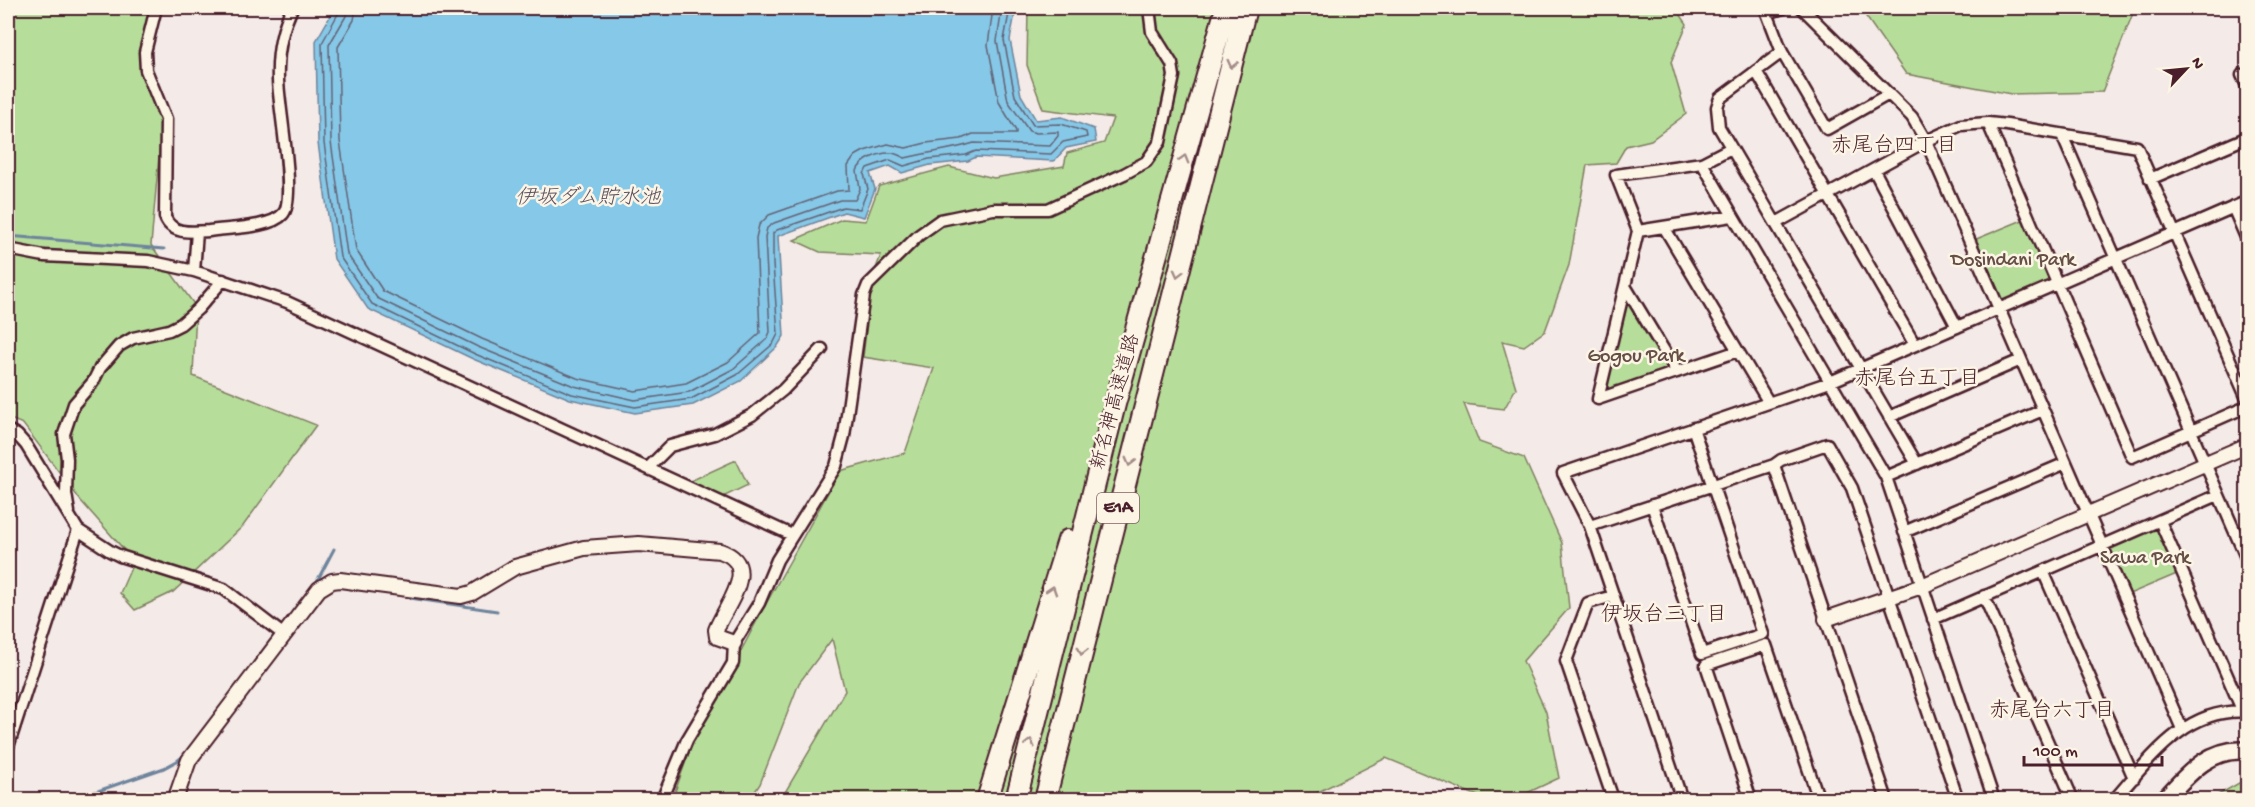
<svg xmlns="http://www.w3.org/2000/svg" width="2255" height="807" font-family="'Gochi Hand','Klee One',sans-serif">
<rect width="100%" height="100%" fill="#f4eae7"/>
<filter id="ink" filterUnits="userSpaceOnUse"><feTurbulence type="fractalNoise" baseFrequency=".0167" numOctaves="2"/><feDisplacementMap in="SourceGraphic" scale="12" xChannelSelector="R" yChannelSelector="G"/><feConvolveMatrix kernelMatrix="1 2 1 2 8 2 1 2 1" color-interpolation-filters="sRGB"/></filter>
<g filter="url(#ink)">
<path fill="#b6de9a" stroke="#807e62" stroke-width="1.5" d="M8 8H150L142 42 141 72 162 122 151 245 196 307 193 376 316 425 243 526 173 592 135 610 120 593 134 561 81 501 23 424 8 418Z
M1028 8H1676L1687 24 1671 62 1686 114 1651 140 1626 146 1616 163 1587 165 1569 265 1545 331 1524 346 1502 341 1516 388 1504 409 1464 404 1479 442 1524 458 1562 543 1569 608 1523 661 1546 712 1559 778 1514 799H1485L1386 758 1304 799 1120 800 1113 795 1108 800 781 799 845 691 832 639 799 683 760 784 750 799 672 800 692 744 762 611 840 471 905 453 934 368 863 357 872 279 881 255 820 252 794 240 842 219 866 221 879 186 949 167 994 178 1064 166 1067 153 1104 143 1113 118 1043 109 1027 65Z
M1860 8H2135L2102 92 2011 94 1906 74Z
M2025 219 2051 278 2049 282 2003 302 1999 300 1974 240Z
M1632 304 1668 367 1667 371 1610 390 1605 386 1624 306Z
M736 460 748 485 719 499 686 483Z
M2156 527 2159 528 2179 573 2127 595 2109 550V547Z
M2246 779H2247V799H2211Z"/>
<path fill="#86c8e7" stroke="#6e849c" stroke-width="1.5" d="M335 8H1016L1010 40 1021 95 1036 120 1062 117 1094 129 1096 142 1066 148 1054 161 976 157 968 161 930 165 902 173 890 166 870 173 875 189 864 217 844 212 778 236 784 336 777 347 741 381 693 405 635 413 570 399 473 359 368 309 334 259 318 143 316 41Z"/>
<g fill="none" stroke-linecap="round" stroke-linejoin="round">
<path stroke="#626376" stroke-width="1.5" d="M340 8 339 12 322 43 324 143 340 257 372 304 475 354 572 394 635 407 691 399 737 375 773 344 778 334 773 264V233L777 230 843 207 860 209 868 189 864 174 867 168 890 160 904 166 929 159 966 155 976 151 1051 154 1063 142 1087 137 1086 132 1061 124 1033 125 1015 96 1004 40 1010 8
M347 8 346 16 329 45 331 142 347 254 377 298 478 347 574 386 635 400 689 392 733 369 767 339 770 332 765 237 767 228 774 223 840 200H855L860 189 857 171C861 160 879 152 891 153 896 153 900 156 905 158 928 152 952 150 974 143L1050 146 1058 136V132L1036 133 1029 131 1008 101 997 41 1002 8
M356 8 354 20 338 47 340 141 356 250 383 291 482 339 577 378 635 391 686 383 728 362 760 333 756 238 759 225 769 215 837 191 849 190 848 166 855 156 864 151 888 144 906 148 926 143 961 139 973 134H1016V131L999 102 988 45 993 8"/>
<path stroke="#6e849c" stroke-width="3" d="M8 236 164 249
M315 585 334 549
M410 598 497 611
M72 800 164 768 177 761 186 754"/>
<defs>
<path id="minor" d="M156 8 145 52 146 70 166 119 165 217C171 235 193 232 209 231 227 228 271 228 283 214 297 199 278 104 278 79 277 55 282 29 292 8
M1783 8 1767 13 1782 52 1827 129 1889 94
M1802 8 1912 117 1926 141 2182 729
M1782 52 1720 98 1717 107 1719 127 1917 464
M1756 71 1915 345
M2248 73 2242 75 2248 88
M1988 123 2132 457 2248 406
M2062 135 2248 562
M1731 148 1702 163 1886 477 1994 800
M1874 170 1957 327
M2150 179 2248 137
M2233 207 2248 242
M1776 223 1926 141 1961 125 1988 123 2007 125 2137 147 2248 401
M1664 227 1769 403
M1638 231 1616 175 1702 163
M197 232 194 271 287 302 792 535
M8 249 44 256 148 261 194 271
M1625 286 1677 372
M1598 399 1638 231 1732 216
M1598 399 1738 351
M1889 417 2021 360
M8 430 17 435 26 445 78 530 110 551 120 556 224 589 284 635
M1774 465 1887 800
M648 468 670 446 715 434 752 415 783 390 822 349
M1886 477 2043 410
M1652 505 1702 654 1763 634 1693 428
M69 512 66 494 67 459 64 434 74 404 93 382 100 368 119 346 133 338 169 330 181 324 198 309 223 280
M2160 521 2243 712
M1590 526 1774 465 1781 460 1827 444 1852 488 1958 800
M1904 532 2066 463
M2043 571 2134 778
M1984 596 2073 800
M1933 619 2218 495
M8 747 78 530
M662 800 687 740 733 663 734 643 759 603 777 560 836 466 844 436 864 295 868 285 919 235 940 220 993 209H1048L1124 174 1146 162 1160 142 1174 76 1172 64 1152 32 1149 8
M1603 800 1612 796 1566 661 1588 603 1613 596
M1682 800 1590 526 1563 473 1830 382 2248 201
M1751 800 1706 665 1766 645 1819 800
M2114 800C2150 759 2186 706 2248 712"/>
<path id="tertiary" d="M1826 619 1922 586 2248 445
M175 800 189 760 319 589 332 581 340 580 461 596 472 593 515 567 584 548 639 544 720 551C762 565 725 606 716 630L717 637 734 643"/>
<path id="primary" d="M2164 800C2187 775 2210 746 2248 751"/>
<path id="motorway" d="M987 800 1068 540
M1016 800 1115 404 1226 8
M1045 800 1246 8"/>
</defs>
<use href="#minor" stroke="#4a1f2b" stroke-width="15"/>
<use href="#tertiary" stroke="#4a1f2b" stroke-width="18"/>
<use href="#primary" stroke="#4a1f2b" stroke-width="21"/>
<use href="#motorway" stroke="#4a1f2b" stroke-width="24"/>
<use href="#minor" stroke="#fcf5e5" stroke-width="10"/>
<use href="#tertiary" stroke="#fcf5e5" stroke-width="14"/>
<use href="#primary" stroke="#fcf5e5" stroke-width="16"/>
<use href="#motorway" stroke="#fcf5e5" stroke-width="20"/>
</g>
<defs><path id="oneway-chevron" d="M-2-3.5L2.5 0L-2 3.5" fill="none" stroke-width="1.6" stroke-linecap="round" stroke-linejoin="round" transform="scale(1.5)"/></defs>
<g stroke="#a38a88">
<use href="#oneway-chevron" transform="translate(1232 64) rotate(104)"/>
<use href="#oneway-chevron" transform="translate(1184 159) rotate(-74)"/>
<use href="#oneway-chevron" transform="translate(1178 273) rotate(104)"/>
<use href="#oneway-chevron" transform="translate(1130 462) rotate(104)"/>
<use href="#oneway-chevron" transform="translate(1052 590) rotate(-72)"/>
<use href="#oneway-chevron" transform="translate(1082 651) rotate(104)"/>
<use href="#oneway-chevron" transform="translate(1030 743) rotate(-76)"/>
</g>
</g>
<g text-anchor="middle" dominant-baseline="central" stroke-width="5" stroke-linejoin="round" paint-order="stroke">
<rect fill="#fcf5e5" stroke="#7f5f63" stroke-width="1.5" x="1097" y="493" width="42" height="30" rx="4.5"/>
<g font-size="18" font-weight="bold" fill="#4a1f2b">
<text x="1118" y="508">E1A</text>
</g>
<g font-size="20" fill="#654f47" stroke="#fcf5e5">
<text x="2013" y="261">Dosindani Park</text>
<text x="1636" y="357">Gogou Park</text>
<text x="2145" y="559">Sawa Park</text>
</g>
<g font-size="20" fill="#4a1f2b" stroke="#fcf5e5">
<text transform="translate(1117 402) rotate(-75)">新名神高速道路</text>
</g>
<g font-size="21" fill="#4a1f2b" stroke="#fcf5e5">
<text x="1894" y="147">赤尾台四丁目</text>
<text x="1917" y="380">赤尾台五丁目</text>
<text x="1664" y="616">伊坂台三丁目</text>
<text x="2052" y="712">赤尾台六丁目</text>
</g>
<g font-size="21" font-style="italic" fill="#5c5263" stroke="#fcf5e5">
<text x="588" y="199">伊坂ダム貯水池</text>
</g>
</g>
<rect width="2255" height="807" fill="none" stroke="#fcf5e5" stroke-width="30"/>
<rect x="15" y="15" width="2225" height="777" fill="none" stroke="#4a1f2b" stroke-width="2" filter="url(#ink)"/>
<g transform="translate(2186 69) rotate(64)" stroke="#fcf5e5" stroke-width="4.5" paint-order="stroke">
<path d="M0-4.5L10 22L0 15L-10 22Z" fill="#4a1f2b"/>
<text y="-9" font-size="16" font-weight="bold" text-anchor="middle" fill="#4a1f2b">N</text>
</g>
<path d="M2024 756v9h138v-9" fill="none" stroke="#4a1f2b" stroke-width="3"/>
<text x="2033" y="756" font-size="18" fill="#4a1f2b" stroke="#fcf5e5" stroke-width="4.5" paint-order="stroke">100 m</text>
</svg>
